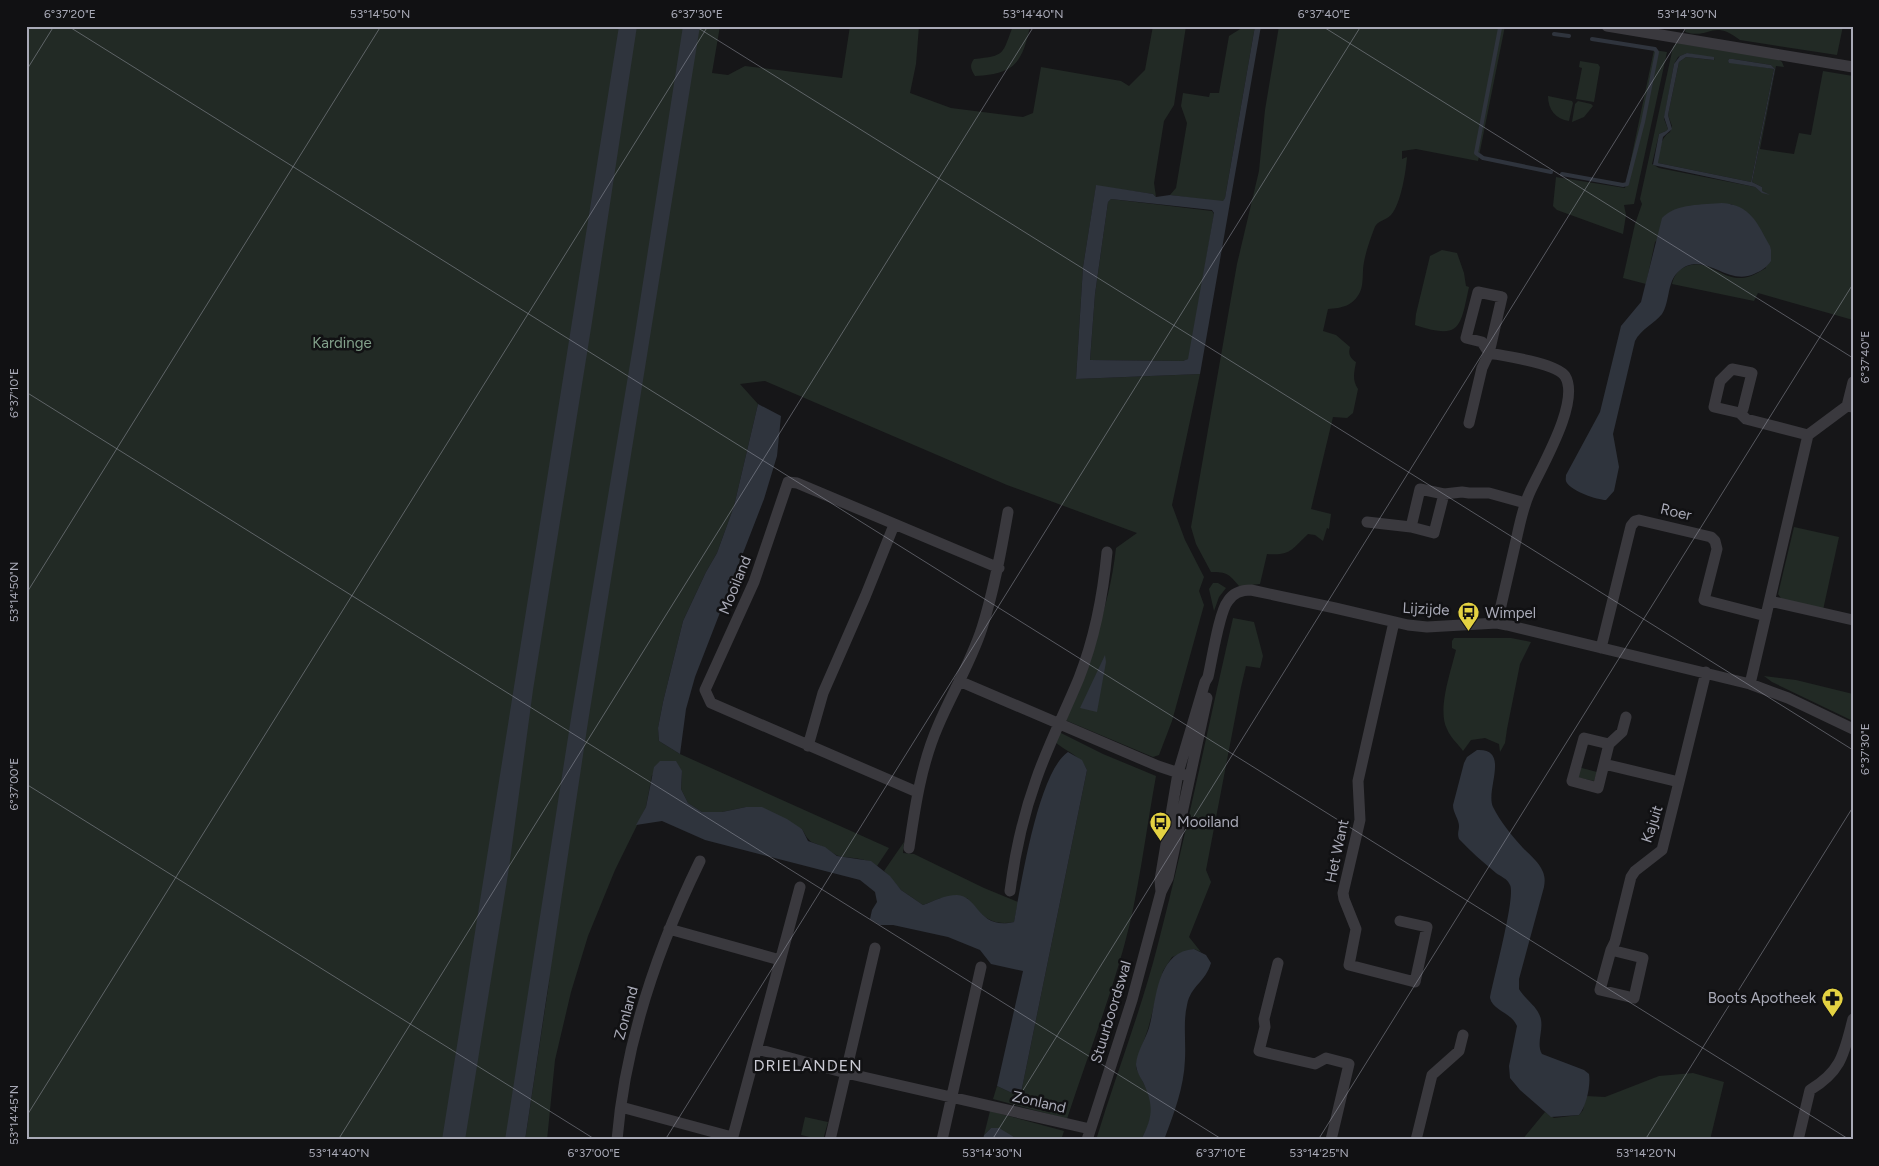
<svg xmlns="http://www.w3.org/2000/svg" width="1879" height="1166" font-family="Figtree,sans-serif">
<rect width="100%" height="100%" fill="#161618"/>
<path fill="#222a25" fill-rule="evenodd" d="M26 26H720L712 73 728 75 745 66 842 78 850 26H919L916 64 910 93 951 108 1023 117 1033 113 1041 67 1121 81 1129 86 1145 70 1153 26H1186L1174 105 1164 121 1154 183 1156 197 1153 194 1096 186 1083 267 1076 379 1200 374 1172 505 1185 540 1204 577 1199 591 1204 605 1172 721 1159 755 1153 757 1065 720C1087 661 1109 612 1116 548L1137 533 1007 485 765 381 740 384 758 404 734 506 717 553 706 572 683 621 663 702 658 728 659 741 680 754 889 848 877 866C866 857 852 859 839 856 834 855 830 850 825 848 811 840 811 846 802 829L746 807 722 812H702L688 803 681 789 682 771 652 775 646 807 615 870 588 936 571 992 555 1060 547 1140H525L550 976 520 1140H26Z
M1013 26H1030C1022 64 1014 74 975 76 971 69 969 66 974 59 1006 56 1002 54 1013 26Z
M1245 26H1255L1225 198 1223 202 1170 195 1176 188 1187 123 1181 106 1183 93 1209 97 1210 93H1219L1229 36Z
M1279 26H1505L1478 161 1416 149 1402 151V159L1407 157C1406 171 1401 204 1391 215 1385 221 1377 220 1374 229 1370 240 1366 251 1364 262 1362 271 1364 284 1360 292 1353 306 1342 308 1328 309L1323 331 1336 335 1350 347C1348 354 1350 358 1356 362 1354 373 1352 380 1358 389L1353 413 1347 418 1333 417 1311 509 1331 514 1329 529 1327 528 1323 541 1315 535 1308 534C1292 549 1291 556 1267 554L1260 584 1239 586C1229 574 1227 572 1211 572L1196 544 1191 527 1237 264 1259 171 1265 110Z
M1687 26H1843L1837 55 1740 40C1712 18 1710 40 1685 32Z
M1677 42 1777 58 1782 62 1784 67 1776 66 1760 149 1794 154 1799 133 1811 135 1823 71 1853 76V320L1758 293 1754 301 1672 284C1674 277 1676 272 1683 268 1705 255 1720 279 1741 278 1750 278 1759 272 1766 268L1732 204 1695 206 1655 242 1646 284 1623 278 1635 224 1642 204 1640 199 1673 47ZM1687 53 1715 59 1713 60 1686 57 1679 62 1668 115 1672 126 1670 132C1660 138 1659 151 1658 163L1751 182 1774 69 1728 62 1729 59H1733L1771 65 1775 69 1752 182 1762 187V191L1769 193 1759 190 1755 187 1659 168 1652 164 1659 134 1666 131 1668 129 1664 119 1674 64 1678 57Z
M1654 50 1667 52 1634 204 1624 205 1626 215 1623 234 1557 210 1553 206 1556 177 1625 188Z
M1580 61 1598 64 1600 67 1594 102 1576 99 1582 68 1579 67Z
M1548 96 1572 101 1573 103 1569 121C1556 119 1548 110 1548 96Z
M1578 101 1591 104 1593 106 1584 117 1572 122 1575 104Z
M1111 199 1212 211 1214 214 1189 359 1183 361 1090 360 1095 294 1108 202Z
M1442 250 1457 253 1464 273 1466 286 1469 287C1460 328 1461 340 1415 325L1416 314 1430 256Z
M1794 527 1839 537 1823 610 1783 601 1778 594Z
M1213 583H1218L1226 588 1219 597 1214 611 1209 589Z
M1233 618 1254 622 1263 656 1260 668 1246 666 1241 687 1206 870 1211 882 1189 937 1201 952 1194 949 1172 957 1163 971 1148 1029 1137 1060 1136 1068 1150 1096 1152 1111 1148 1126 1141 1140H1096C1116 1074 1141 1011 1158 944 1186 836 1208 727 1233 618Z
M1454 638H1511L1531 642 1520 664 1507 729 1505 743 1500 752 1499 744 1485 738 1471 740 1463 751C1458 744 1450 737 1447 729 1437 710 1451 671 1456 650L1452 648V641Z
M1764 676 1796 680 1853 694V721L1772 682Z
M1059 732 1103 754 1156 776C1147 825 1141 874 1130 923 1114 990 1088 1054 1067 1119L993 1099 997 1086 1012 1093H1021L1087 770C1081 756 1067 752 1055 742Z
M1578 767 1597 772 1594 781 1576 777Z
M904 842 903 853 914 854 984 888 1018 902 1014 922C990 926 982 916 967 898H941L923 905 901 890 884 871Z
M1693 1073 1724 1082 1710 1140H1522L1545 1112 1554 1118 1579 1115 1583 1110 1586 1096 1605 1097 1659 1076Z
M990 1111 1064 1131 1061 1140H1014V1137L991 1128 984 1135Z
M805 1117 828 1122 823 1140 801 1135Z"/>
<path fill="#2f343d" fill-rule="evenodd" d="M619 26H637L592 322 533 690 509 868 465 1140H442Z
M683 26H700L588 722 525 1140H505L572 712 634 340Z
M1255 26H1261L1200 374 1076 379 1083 267 1096 185 1153 194 1156 197 1170 195 1223 201 1225 198ZM1111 199 1212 210 1214 213 1188 359 1183 361 1090 360 1095 294 1108 202Z
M1687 53 1714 57V60L1686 57 1679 62 1668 115 1672 129 1663 137 1658 163 1751 182 1774 69 1729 63 1728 61 1729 59H1733L1771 65 1775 69 1752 182 1762 187V191L1770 195 1762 193 1755 187 1653 165 1659 134 1666 131 1668 129 1664 117 1674 64 1680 56Z
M1722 203C1751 205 1757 223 1770 246L1771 250V261C1766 268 1761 271 1754 274 1726 287 1703 248 1678 272 1667 282 1670 302 1662 314 1654 324 1641 329 1635 341L1613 434 1619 467 1614 491 1606 500C1597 500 1572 491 1567 483 1565 480 1566 478 1566 475L1600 412 1621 326 1641 302 1662 218C1676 203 1703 205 1722 203Z
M758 404 781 416 777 456 764 499 695 677 686 709 680 754 659 741 658 728 663 702 683 621 706 572 717 553 734 506Z
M1105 655 1106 662 1097 712 1080 708Z
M1477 750C1511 748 1485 790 1493 807 1500 821 1512 836 1523 848 1530 855 1539 862 1543 872 1545 877 1545 881 1544 887L1519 979V989C1524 998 1535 1005 1539 1014 1546 1027 1535 1042 1542 1054L1584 1070 1589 1074C1591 1085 1586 1107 1579 1115L1551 1117 1520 1090 1510 1078 1509 1066 1517 1026C1511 1012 1493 1011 1490 998 1493 980 1516 896 1510 885 1508 879 1500 876 1496 873 1483 862 1470 851 1459 839 1457 833 1459 831 1459 826 1459 819 1453 813 1453 805L1464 763 1467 757Z
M1068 752 1082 760 1087 770 1021 1093H1012L997 1086 1023 971 991 964 980 950 948 937 893 925H880L870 919 872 910 877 902 875 892 860 880 705 840 662 821 636 825 646 807 654 767 660 761H676L682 771 681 789 688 803 702 812H722L746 807H762L787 819 802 829 808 841 825 847 837 856 871 861 890 876 901 890 923 905C934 901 945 895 957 895 979 896 977 930 1014 922 1021 885 1038 772 1068 752Z
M1194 949 1206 955 1211 963C1205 983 1191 985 1187 1005 1183 1022 1186 1041 1185 1059 1184 1088 1174 1113 1164 1140H1141C1153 1117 1154 1105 1143 1082 1140 1077 1136 1070 1136 1064 1137 1052 1145 1040 1149 1028 1157 999 1156 952 1194 949Z
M991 1128H999L1014 1137V1140H983L984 1135Z"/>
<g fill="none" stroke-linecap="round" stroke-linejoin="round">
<path stroke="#2f343d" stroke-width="4" d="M1500 28 1476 153 1483 158 1551 172
M1554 34 1569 36
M1562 174 1623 185 1627 184 1643 122 1657 52 1655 49 1592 39"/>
<path stroke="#3a393e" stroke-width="11" d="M1607 26 1853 67
M1847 406 1853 382
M1740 413 1743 409 1752 373 1732 369 1720 381 1714 407 1740 413 1746 419 1808 435
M1469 423 1482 368 1489 353 1502 297 1478 292 1466 338 1482 342 1489 353C1505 356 1556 363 1565 376 1581 402 1540 469 1529 494 1522 510 1519 528 1515 545 1509 571 1503 597 1497 623
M1367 522 1411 527 1434 533 1444 494
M1411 527 1420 489 1444 494 1462 492 1469 493H1489L1525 503
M1770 601 1853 620
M1394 622 1358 781 1360 820 1343 893 1344 899 1356 929 1349 965 1415 982 1427 927 1400 921
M1601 648 1631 526 1635 521 1639 520 1711 537 1715 541 1717 549 1704 600 1766 616
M959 681 1158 766 1185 775
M1750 684 1808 435 1847 406 1853 407
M1584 738 1609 744 1598 788 1572 781Z
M1609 744 1622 732 1626 717
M808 746 823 693 865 597 894 525
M1604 764 1679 782 1662 850 1635 871 1631 877 1615 942 1611 950 1600 990 1634 998 1643 958 1611 950
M1679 782 1706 672
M917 792 711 703 705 690 754 582 788 482 797 483 999 568
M909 848C915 807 921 765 938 726 952 693 971 662 982 628 994 590 1001 552 1008 512
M1010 891C1015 853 1023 816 1036 780 1048 745 1065 712 1079 678 1095 637 1103 595 1107 552
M1161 892 1160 880 1178 773 1205 682 1208 677C1212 660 1219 612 1228 601 1233 593 1242 590 1251 590L1335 608 1408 625 1427 627 1497 623 1507 625 1750 684 1788 698 1853 729
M669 929 780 960
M1278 963 1264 1019 1265 1027 1259 1051 1315 1064 1326 1058 1349 1064 1331 1140
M757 1049 846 1073 1090 1129
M621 1107 732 1137
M617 1140C625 1042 657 949 700 861
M732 1140 800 887
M830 1140 875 948
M942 1140 981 967
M1087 1140 1132 1000 1161 892 1168 878 1207 698
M1416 1140 1432 1075 1459 1051 1463 1035
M1798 1140 1810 1090C1842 1071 1844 1053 1853 1019"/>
</g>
<path fill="none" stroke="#a9aab7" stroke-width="1" stroke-opacity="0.45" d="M68 26 1850 1140M695 26 1853 750M1322 26 1853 358M26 71 54 26M26 392 1223 1140M26 594 381 26M26 784 596 1140M26 1117 708 26M338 1140 1034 26M665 1140 1361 26M992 1140 1687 26M1318 1140 1853 284M1645 1140 1853 807"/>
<defs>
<symbol id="bus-pin" viewBox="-11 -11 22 30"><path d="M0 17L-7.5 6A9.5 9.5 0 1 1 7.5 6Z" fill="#e4d242" stroke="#111113"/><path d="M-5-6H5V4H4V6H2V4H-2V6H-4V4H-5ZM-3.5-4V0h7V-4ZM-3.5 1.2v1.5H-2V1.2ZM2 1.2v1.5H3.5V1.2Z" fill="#111"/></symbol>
<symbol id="pharmacy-pin" viewBox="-11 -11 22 30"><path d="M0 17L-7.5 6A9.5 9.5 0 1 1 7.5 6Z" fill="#e4d242" stroke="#111113"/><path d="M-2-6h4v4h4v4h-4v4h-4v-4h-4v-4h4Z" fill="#111"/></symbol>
</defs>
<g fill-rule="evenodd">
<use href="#bus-pin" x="1456" y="600" width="25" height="34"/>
<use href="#bus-pin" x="1148" y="810" width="25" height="34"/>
<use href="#pharmacy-pin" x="1820" y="986" width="25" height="34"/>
</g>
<g text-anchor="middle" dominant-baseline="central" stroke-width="5" stroke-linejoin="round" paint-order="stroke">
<g font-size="15" fill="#82a08a" stroke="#111113">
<text x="342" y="343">Kardinge</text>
</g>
<g font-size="15" fill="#a9aab7" stroke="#111113">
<text transform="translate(1676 512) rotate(13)">Roer</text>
<text transform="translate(735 585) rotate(-68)">Mooiland</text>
<text transform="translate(1426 609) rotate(3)">Lijzijde</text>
<text transform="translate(1652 824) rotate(-72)">Kajuit</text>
<text transform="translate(1337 851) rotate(-78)">Het Want</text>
<text transform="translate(1111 1012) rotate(-73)">Stuurboordswal</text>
<text transform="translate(626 1013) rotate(-75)">Zonland</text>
<text transform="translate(1039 1102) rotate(13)">Zonland</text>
</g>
<g font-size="15" fill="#a9aab7" stroke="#111113" text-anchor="start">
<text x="1485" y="613">Wimpel</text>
<text x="1177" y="822">Mooiland</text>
<text x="1816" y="998" text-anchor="end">Boots Apotheek</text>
</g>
<g font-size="16" letter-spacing="1" fill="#cacad3" stroke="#111113">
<text x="808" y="1065">DRIELANDEN</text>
</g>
</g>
<rect width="1879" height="1166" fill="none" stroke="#111113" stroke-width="55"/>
<rect x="28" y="28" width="1824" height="1110" fill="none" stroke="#a9aab7" stroke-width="2"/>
<g font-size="12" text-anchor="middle" fill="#a9aab7">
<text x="70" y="18">6°37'20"E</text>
<text x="380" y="18">53°14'50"N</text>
<text x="697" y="18">6°37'30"E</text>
<text x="1033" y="18">53°14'40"N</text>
<text x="1324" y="18">6°37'40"E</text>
<text x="1687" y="18">53°14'30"N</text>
<text transform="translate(1865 357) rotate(-90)" y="4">6°37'40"E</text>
<text transform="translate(14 393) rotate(-90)" y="4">6°37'10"E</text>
<text transform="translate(14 592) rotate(-90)" y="4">53°14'50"N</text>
<text transform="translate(1865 749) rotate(-90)" y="4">6°37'30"E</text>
<text transform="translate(14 784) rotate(-90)" y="4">6°37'00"E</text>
<text transform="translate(14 1115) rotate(-90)" y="4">53°14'45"N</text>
<text x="339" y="1157">53°14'40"N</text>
<text x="594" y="1157">6°37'00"E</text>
<text x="992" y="1157">53°14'30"N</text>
<text x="1221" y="1157">6°37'10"E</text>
<text x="1319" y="1157">53°14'25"N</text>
<text x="1646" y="1157">53°14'20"N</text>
</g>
</svg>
